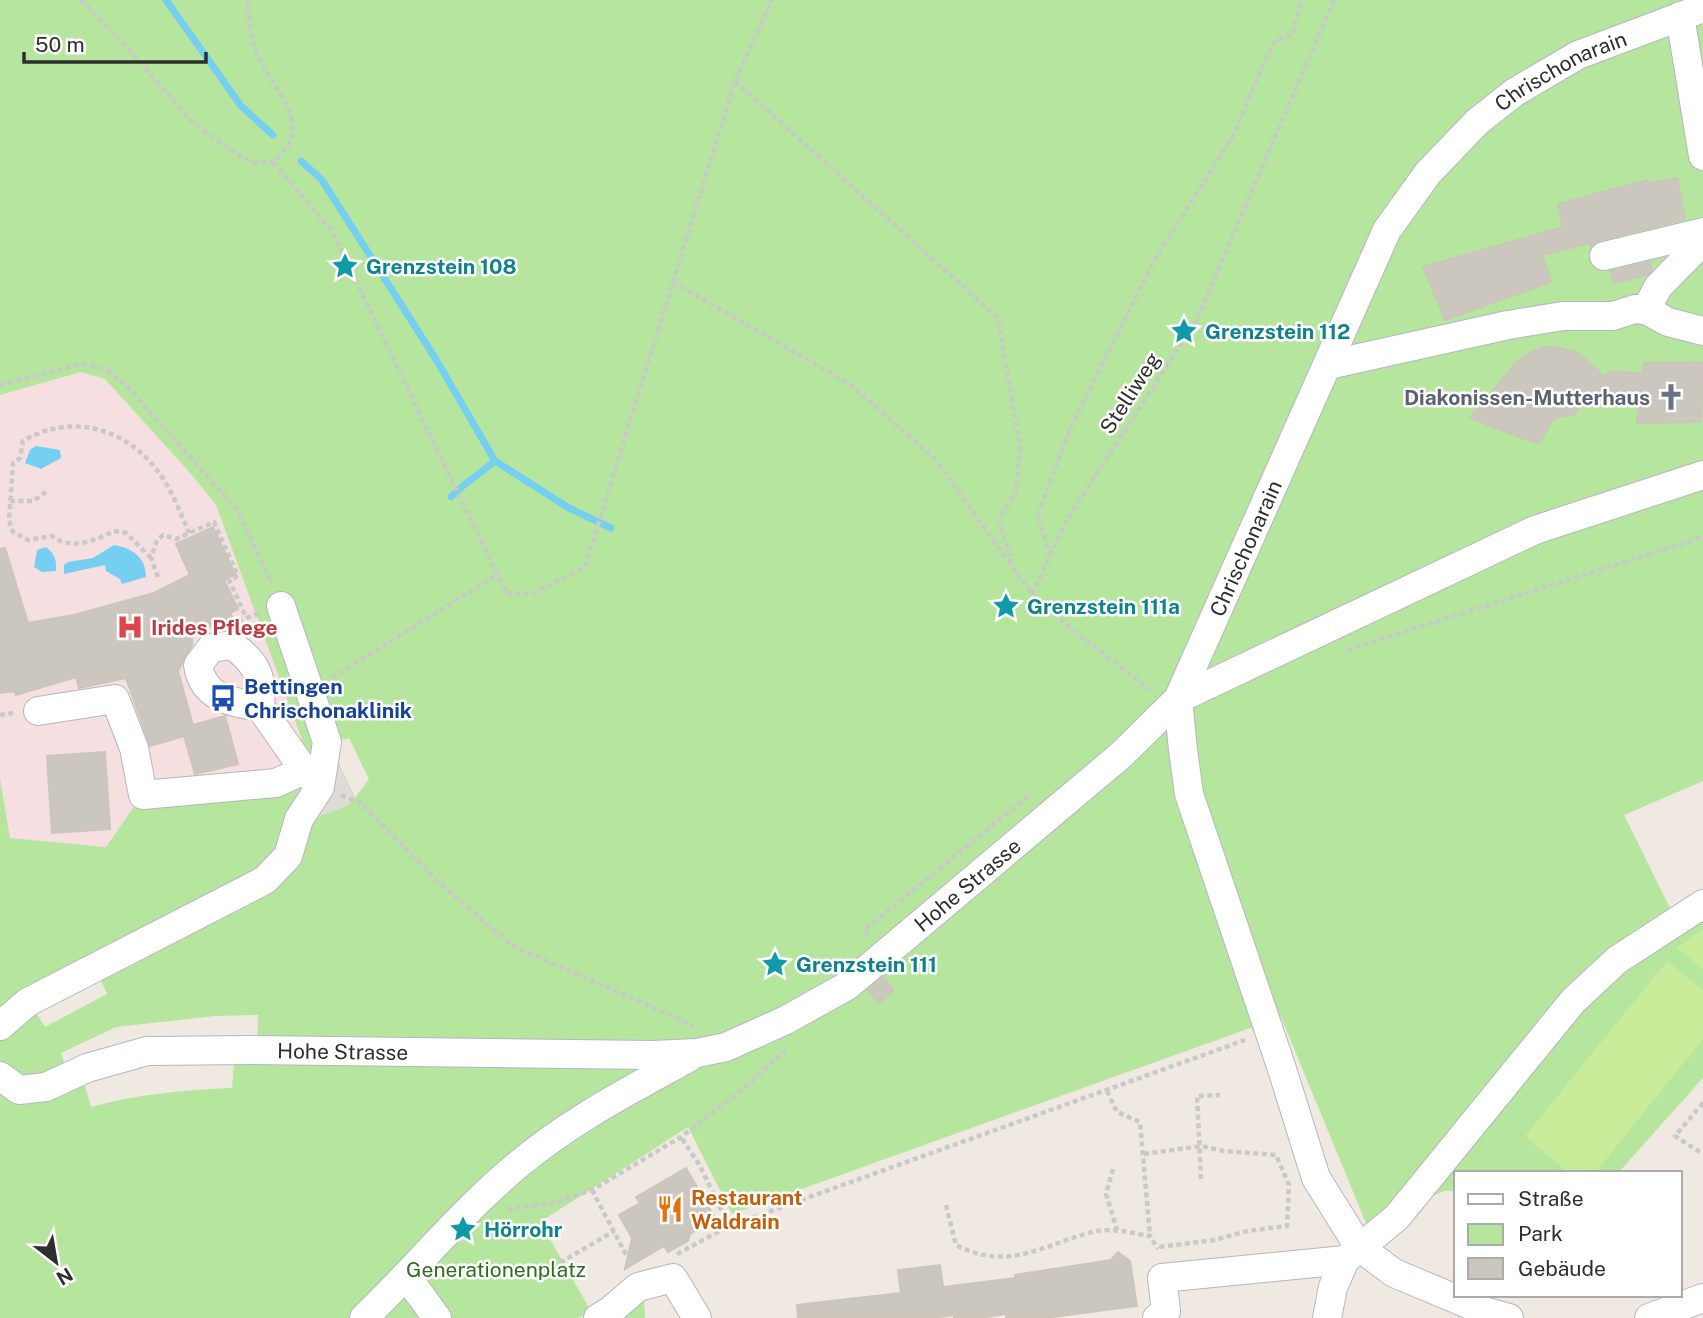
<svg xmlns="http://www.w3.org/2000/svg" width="1703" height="1318" font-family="'Public Sans',sans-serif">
<rect width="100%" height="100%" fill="#efe9e1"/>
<path fill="#f5dfe0" d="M81 372 105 379 192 475 216 505 306 748 275 792 106 847 10 838 0 778V395Z"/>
<path fill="#b6e59e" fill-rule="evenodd" d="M0 0H1703V781L1624 815 1672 912 1703 896V1078L1618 1173H1456V1191H1444L1366 1223 1281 1017 732 1214 688 1127 540 1222 592 1313 577 1318H0V778L10 838 106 847 133 808 275 792 305 748 216 505 192 475 105 379 81 372 0 395ZM349 738 369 779 355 798 329 743ZM99 976 107 994 45 1027 35 1011ZM258 1015 257 1050 235 1051 232 1088C184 1090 138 1094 91 1107L82 1075 70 1080 61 1053 116 1027 215 1016Z
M644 1299 645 1318H617Z"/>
<path fill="#c9ec9a" d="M1703 929V969L1677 948Z
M1667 961 1703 990V1039L1595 1173H1569L1525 1136Z"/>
<path fill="#dfdcd8" d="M328 742 354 798 349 805 310 820Z"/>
<path fill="#75cff0" d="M36 446 60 450 61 458 41 469 25 463 30 450Z
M114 545C132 548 146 557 146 577L122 584 120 579 106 571 105 565 64 574V565L68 562 93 558Z
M46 547C55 554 57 561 56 571L42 572 34 567 37 550Z"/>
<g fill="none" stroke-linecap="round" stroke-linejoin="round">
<path stroke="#75cff0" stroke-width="7" d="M166 0 241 106 273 135
M301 161 322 180 437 361 495 461 569 508 611 528
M451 497 464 485 495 461"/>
</g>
<path fill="#cbc7bf" stroke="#cbc5ba" stroke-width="2" d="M1677 178 1685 219 1600 240 1591 247 1590 243 1542 255 1551 282 1445 320 1423 267 1563 227 1558 204 1648 180 1649 183Z
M1650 262 1652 270 1647 275 1614 283 1611 271Z
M1545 347H1556L1578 353 1604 376 1613 371 1642 374 1644 363 1703 362 1701 422 1637 423 1639 399 1586 398 1574 414 1554 418 1538 444 1470 418 1517 362 1533 351Z
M213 527 235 574 224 580 238 609 230 613 232 617 192 635V645L178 671 193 725 225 716 238 764 195 774 184 736 150 746 126 678 79 688 76 677 16 695 15 691 0 693V549L5 548 28 623 74 615 154 593 190 575 176 544Z
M105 752 110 829 52 833 47 756Z
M883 977 894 990 879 1003 868 990Z
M686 1168 714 1216 705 1221V1225L690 1234 688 1241 668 1252 664 1246 625 1269 632 1238 619 1215 640 1203 636 1197Z
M1118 1252 1130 1261 1137 1306 1045 1318H1006V1314L978 1318H954V1315L934 1318H798L797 1305 901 1293 898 1270 940 1265 943 1287 1016 1278 1015 1275 1111 1260Z"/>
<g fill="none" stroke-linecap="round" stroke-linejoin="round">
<defs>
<g id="minor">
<path d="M1680 16 1703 156"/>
<path d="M1703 241 1658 287 1646 310 1668 322 1703 331"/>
<path d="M1604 256 1703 232"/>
<path d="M1328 365 1508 325 1563 316H1613L1635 309 1646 310"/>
<path d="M260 707C232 702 203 699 198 665L211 648 232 645C257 663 263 677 260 707L304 770 316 782"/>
<path d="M38 711 115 699 134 748 143 795 276 783 304 770"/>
<path d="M0 1026 28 1002 265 880 288 856 299 819 320 787 327 742 281 606"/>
<path id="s1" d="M0 1076 19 1090 46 1087 87 1068 147 1051 251 1050 653 1055 697 1053 726 1047 786 1020 847 986 1121 755 1178 699 1535 530 1703 475"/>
<path d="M407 1277 437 1318"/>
<path d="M364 1318C416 1268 463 1210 519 1164 571 1120 631 1090 690 1057"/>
<path d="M598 1318 610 1311 638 1287 673 1278 697 1318"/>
<path d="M1157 1318 1166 1311 1162 1278 1345 1260"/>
<path d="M1327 1318 1333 1287 1345 1260 1397 1217 1573 1001 1617 960 1703 904"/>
<path id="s2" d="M1509 1318 1487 1312 1394 1273 1359 1247 1316 1178 1281 1066 1189 794 1183 750 1178 699 1387 230 1428 173 1477 122 1515 92 1578 55 1703 8"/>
<path d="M1649 1318 1703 1298"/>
</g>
</defs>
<use href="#minor" stroke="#b4b7c1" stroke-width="30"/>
<path stroke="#c9c9c9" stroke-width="4.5" stroke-dasharray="5 3.5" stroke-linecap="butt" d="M81 0 128 48 191 121 235 153 253 163 273 162C282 154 292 144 293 131 295 110 268 77 259 58 250 40 249 20 248 0
M735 81 998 318 1020 448 1016 491 999 520 1013 567
M273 162 332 231 506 593H534L585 567 735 81 772 0
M673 282 851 385 935 459 1032 594
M0 385 80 364 106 369 126 385 238 511 272 584
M10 501H33L49 490
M1050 556 1038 514 1070 429 1155 259 1234 134 1262 67 1276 40 1292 35 1301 0
M151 558 126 533 114 531C94 541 71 551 52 536L28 540 13 532 9 521 13 463 20 458 23 441C70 413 124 427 157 470 171 488 180 512 189 533
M158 577 151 558 157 540 163 535 176 539 214 522 238 576 229 580 246 617
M238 621 260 613
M1347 650 1703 537
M332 678 498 574
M1151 690 1080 636 1032 594 1068 518 1196 321 1334 0
M0 715 13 713
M341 795 359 802 440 884 513 946 677 1018 693 1027
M868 935 865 929 1032 793
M1107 1091 1117 1112 1140 1122 1150 1236
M1703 1103 1675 1136 1703 1154
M1144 1154 1201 1146 1224 1151 1276 1155 1289 1185 1287 1226 1247 1231 1215 1240 1158 1247
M1113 1169 1106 1194 1117 1230
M1201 1179 1197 1096 1220 1095
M592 1190 631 1264
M946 1205 956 1245C1008 1272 1043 1245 1092 1232 1111 1227 1131 1233 1150 1236L1158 1249
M507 1209 549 1204 592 1190 681 1137 744 1088 786 1050
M729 1226 1245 1040
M677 1254 729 1226 700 1166 681 1137
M553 1267 614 1231"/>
<use href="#minor" stroke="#fff" stroke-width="28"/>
</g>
<defs>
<symbol id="sight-bare" viewBox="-9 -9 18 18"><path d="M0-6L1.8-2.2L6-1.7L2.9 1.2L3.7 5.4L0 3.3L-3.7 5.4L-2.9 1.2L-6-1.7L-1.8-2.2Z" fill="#0f9aa8" stroke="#fff" stroke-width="2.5" paint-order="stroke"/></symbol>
<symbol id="church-bare" viewBox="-9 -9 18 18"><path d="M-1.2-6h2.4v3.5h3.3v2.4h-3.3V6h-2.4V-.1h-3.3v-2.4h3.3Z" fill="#6b7280" stroke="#fff" stroke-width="2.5" paint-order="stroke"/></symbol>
<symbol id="hospital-bare" viewBox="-9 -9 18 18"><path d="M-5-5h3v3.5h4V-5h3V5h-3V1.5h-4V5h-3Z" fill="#e0444e" stroke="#fff" stroke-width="2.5" paint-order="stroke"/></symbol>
<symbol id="bus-bare" viewBox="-9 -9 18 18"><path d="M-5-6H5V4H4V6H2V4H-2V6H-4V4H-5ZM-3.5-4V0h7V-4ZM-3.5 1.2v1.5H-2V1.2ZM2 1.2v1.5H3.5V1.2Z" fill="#1a4fb4" stroke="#fff" stroke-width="2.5" paint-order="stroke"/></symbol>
<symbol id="restaurant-bare" viewBox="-9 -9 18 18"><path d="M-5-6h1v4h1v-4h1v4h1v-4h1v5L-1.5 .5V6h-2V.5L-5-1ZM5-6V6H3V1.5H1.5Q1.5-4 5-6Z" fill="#e8710a" stroke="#fff" stroke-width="2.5" paint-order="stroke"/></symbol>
</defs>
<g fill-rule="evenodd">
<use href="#sight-bare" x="326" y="247" width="38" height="38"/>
<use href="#sight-bare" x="1165" y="312" width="38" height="38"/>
<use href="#church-bare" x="1652" y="378" width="38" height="38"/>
<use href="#sight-bare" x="987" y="587" width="38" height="38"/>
<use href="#hospital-bare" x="111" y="608" width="38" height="38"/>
<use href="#bus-bare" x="204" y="679" width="38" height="38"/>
<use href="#sight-bare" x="756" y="945" width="38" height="38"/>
<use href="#restaurant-bare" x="651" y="1190" width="38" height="38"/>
<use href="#sight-bare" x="444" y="1210" width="38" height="38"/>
</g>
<g text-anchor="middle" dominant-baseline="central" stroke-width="5" stroke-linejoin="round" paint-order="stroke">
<g font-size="21" fill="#2e2e2e" stroke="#fff">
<text stroke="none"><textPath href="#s2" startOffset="1502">Chrischonarain</textPath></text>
<text transform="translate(1130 393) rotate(-57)">Stelliweg</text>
<text stroke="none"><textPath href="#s2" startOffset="914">Chrischonarain</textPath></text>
<text stroke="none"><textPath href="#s1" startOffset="1031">Hohe Strasse</textPath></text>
<text stroke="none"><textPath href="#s1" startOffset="354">Hohe Strasse</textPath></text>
</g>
<g font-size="21" font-weight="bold" fill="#0d838f" stroke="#fff" text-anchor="start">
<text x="366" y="266">Grenzstein 108</text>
<text x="1205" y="331">Grenzstein 112</text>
<text x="1027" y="606">Grenzstein 111a</text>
<text x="796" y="964">Grenzstein 111</text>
<text x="484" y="1229">Hörrohr</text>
</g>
<g font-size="21" font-weight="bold" fill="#5b616d" stroke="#fff" text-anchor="end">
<text x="1650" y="397">Diakonissen-Mutterhaus</text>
</g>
<g font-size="21" font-weight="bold" fill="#be3a42" stroke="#fff" text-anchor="start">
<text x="151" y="627">Irides Pflege</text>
</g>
<g font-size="21" font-weight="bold" fill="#164399" stroke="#fff" text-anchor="start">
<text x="244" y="686">Bettingen<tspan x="244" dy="24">Chrischonaklinik</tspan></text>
</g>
<g font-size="21" font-weight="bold" fill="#c56008" stroke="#fff" text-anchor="start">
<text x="691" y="1197">Restaurant<tspan x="691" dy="24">Waldrain</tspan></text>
</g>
<g font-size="21" fill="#2c6e1b" stroke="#fff">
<text x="496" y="1269">Generationenplatz</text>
</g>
</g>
<rect x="1454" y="1171" width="228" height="126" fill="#ffffff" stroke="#ababab" stroke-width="2"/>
<rect x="1468" y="1194" width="35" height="10" fill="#ffffff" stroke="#ababab" stroke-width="2"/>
<text x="1518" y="1206" font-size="21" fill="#2e2e2e">Straße</text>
<rect x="1468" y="1224" width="35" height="21" fill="#b6e59e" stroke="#ababab" stroke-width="2"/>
<text x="1518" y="1241" font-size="21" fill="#2e2e2e">Park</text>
<rect x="1468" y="1258" width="35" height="21" fill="#cbc7bf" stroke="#ababab" stroke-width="2"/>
<text x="1518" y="1276" font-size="21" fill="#2e2e2e">Gebäude</text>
<g transform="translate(56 1262) rotate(149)" stroke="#ffffff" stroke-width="5" paint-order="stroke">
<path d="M0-5L12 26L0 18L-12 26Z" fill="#2e2e2e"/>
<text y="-10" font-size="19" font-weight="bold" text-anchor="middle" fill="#2e2e2e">N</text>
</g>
<path d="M24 52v10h182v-10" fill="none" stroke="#2e2e2e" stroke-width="3.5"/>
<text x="35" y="52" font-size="21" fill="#2e2e2e" stroke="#ffffff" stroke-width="5" paint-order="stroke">50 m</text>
</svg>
